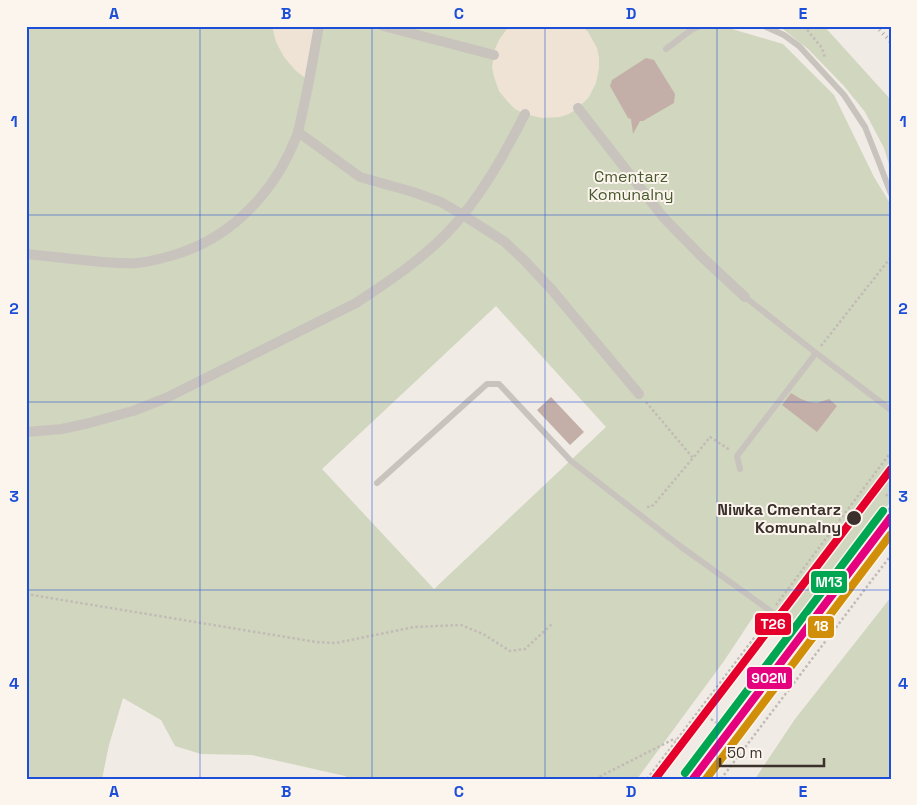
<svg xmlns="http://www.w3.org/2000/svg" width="917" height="805" font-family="'Space Grotesk',sans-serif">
<rect width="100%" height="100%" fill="#f0ebe5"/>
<path fill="#d1d6bf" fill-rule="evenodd" d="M26 26H731L732 29 783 44 834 95 874 177 891 205V501L789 636 757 611 724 661 637 779H350L345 776 252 755 201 754 175 746 161 720 123 698 109 745 102 779H26ZM496 306 606 427 434 589 322 469Z
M779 26H824L891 100V171L884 148 865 112 844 86 808 49Z
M891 597V779H755L795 719Z"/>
<path fill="#eee3d5" d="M272 26H320L309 81 295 70 284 57 276 42Z
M509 26H582L588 32 597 48 599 57V68L596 83 589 97 578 108 569 114 560 117 542 118 525 114 515 109 508 102 499 91 494 77 492 67 495 49 499 40Z"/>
<path fill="#c3afa7" d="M646 58 654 60 675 94 674 103 643 121H640L633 134 631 119 628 118 610 86 612 80Z
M791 393 801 399 809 402 817 403 829 399 837 406 817 432 782 405Z
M551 397 584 432 570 445 537 410Z"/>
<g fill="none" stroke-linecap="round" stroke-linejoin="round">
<path stroke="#c2bbb6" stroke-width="2.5" stroke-dasharray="2.5 2.5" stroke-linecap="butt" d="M804 26 822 48 825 58
M821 346 891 257
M646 402 693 458 710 437 730 450
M886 496 891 490
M647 507H651L656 502 693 458
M26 594 316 642 336 643 414 627 461 625 483 634 510 651 525 649 553 623
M776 605 891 452
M699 710 716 723
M595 779 674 739 676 740
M647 779 767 621
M721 779 891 555"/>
<path stroke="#c9c3be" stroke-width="6" d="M764 26 784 35 799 46 844 95 865 127 880 165 891 194
M666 49 691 30 700 26
M745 297 816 353 891 410
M740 469 737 456 816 353
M377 483 487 384H499L571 461 680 546 801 633"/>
<path stroke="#c9c3be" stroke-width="10" d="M383 26 494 55
M578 108 663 217 703 258 745 297
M298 132 360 177 413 192 441 202 463 215 505 242 525 261 552 290 639 394
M26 254C45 256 64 258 83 260 101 262 118 264 136 263 150 262 164 258 177 254 234 236 276 190 297 135 300 125 302 115 304 105 310 79 314 52 319 26
M26 432 62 429 89 423 133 411 166 398 356 303C388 282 421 260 447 233 480 199 504 155 525 114"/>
<path stroke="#bab3ae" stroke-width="19" d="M693 779 891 517"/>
<path stroke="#b1aca8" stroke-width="4" stroke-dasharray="1 4" stroke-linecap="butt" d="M876 26 891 42"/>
<defs>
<path id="bus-1" d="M693 779 891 517"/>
<path id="bus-2" d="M706 779 891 534"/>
<path id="bus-3" d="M685 773 883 511"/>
</defs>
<use href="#bus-1" stroke="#fbf5ee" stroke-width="11"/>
<use href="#bus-2" stroke="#fbf5ee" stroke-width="11"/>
<use href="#bus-3" stroke="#fbf5ee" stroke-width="11"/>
<use href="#bus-1" stroke="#e5007d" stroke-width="8"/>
<use href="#bus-2" stroke="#d18e09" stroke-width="8"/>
<use href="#bus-3" stroke="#00a651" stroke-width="8"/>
<defs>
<path id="tram-1" d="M655 779 891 469"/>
</defs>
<use href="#tram-1" stroke="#fbf5ee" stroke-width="11"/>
<use href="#tram-1" stroke="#e4002b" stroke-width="8"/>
</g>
<path fill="none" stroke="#1d4ed8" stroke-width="1" stroke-opacity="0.55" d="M200 26V779M372 26V779M545 26V779M717 26V779M26 215H891M26 402H891M26 590H891"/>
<circle fill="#3b302b" stroke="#fbf5ee" stroke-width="2" cx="854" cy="518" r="8"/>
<g text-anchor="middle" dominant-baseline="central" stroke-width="4" stroke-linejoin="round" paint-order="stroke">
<g font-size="16" fill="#4a5a2e" stroke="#fbf5ee">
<text x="631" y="176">Cmentarz<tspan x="631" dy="18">Komunalny</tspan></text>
</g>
<g font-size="16" font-weight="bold" fill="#3b302b" stroke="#fbf5ee" text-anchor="end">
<text x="841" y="509">Niwka Cmentarz<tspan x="841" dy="18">Komunalny</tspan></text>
</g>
</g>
<g stroke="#fbf5ee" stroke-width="2">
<rect x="810" y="570" width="38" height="24" rx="5" fill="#00a651"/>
<rect x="754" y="612" width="38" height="24" rx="5" fill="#e4002b"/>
<rect x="807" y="615" width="28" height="24" rx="5" fill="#d18e09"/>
<rect x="746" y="666" width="47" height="24" rx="5" fill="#e5007d"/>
</g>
<g font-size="14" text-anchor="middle" font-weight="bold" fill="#fff">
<text x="829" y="587">M13</text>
<text x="773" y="629">T26</text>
<text x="821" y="631">18</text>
<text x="769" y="683">902N</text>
</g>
<rect width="917" height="805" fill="none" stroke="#fbf5ee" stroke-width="55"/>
<path d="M720 758v8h104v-8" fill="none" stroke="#3b302b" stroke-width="2.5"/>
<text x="727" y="758" font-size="15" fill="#3b302b" stroke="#fbf5ee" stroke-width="4" paint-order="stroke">50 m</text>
<rect x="28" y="28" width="862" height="750" fill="none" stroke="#1d4ed8" stroke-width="2"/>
<g font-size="16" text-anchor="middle" font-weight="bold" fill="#1d4ed8">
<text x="114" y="19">A</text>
<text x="286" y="19">B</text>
<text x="459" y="19">C</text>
<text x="631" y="19">D</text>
<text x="803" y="19">E</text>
<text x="14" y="127">1</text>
<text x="903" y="127">1</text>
<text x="14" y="314">2</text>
<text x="903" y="314">2</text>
<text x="14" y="502">3</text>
<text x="903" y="502">3</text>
<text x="14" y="689">4</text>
<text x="903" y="689">4</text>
<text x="114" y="797">A</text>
<text x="286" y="797">B</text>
<text x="459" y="797">C</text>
<text x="631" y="797">D</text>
<text x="803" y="797">E</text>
</g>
</svg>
